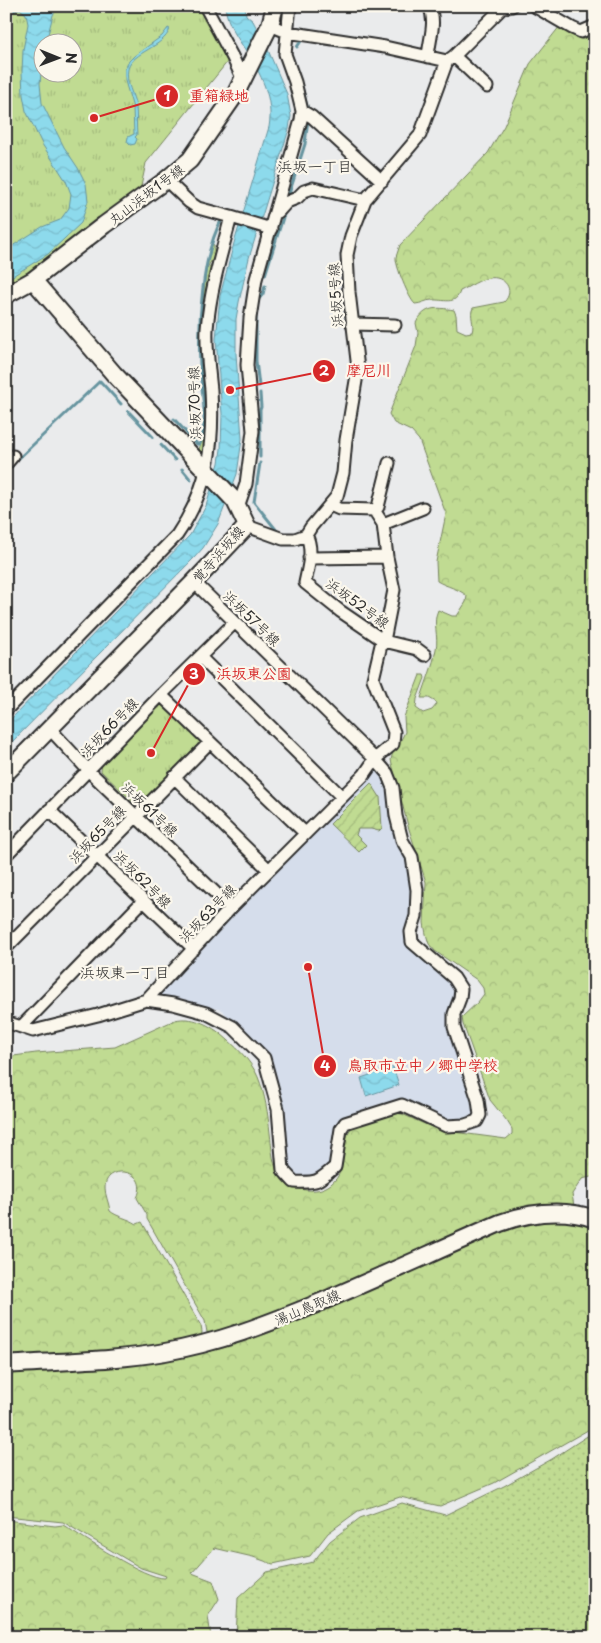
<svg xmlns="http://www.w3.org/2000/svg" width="601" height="1643" font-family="'Playpen Sans','Klee One',sans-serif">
<defs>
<pattern id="grass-dots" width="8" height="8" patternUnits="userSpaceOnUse" patternTransform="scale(1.25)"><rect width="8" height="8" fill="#c0db92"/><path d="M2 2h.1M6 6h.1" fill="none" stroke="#a5bc7e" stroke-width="1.8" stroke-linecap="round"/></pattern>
<pattern id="forest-crowns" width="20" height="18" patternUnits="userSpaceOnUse" patternTransform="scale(1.25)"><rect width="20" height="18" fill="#c0db92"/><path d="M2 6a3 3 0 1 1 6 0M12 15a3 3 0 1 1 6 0" fill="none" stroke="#a5bc7e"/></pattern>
<pattern id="park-tufts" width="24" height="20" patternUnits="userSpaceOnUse" patternTransform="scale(1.25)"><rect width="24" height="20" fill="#c0db92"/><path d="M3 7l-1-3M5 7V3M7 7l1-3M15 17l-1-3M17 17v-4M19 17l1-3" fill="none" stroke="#a5bc7e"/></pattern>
<pattern id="garden-furrows" width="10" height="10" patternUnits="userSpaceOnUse" patternTransform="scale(1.25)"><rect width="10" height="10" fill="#c0db92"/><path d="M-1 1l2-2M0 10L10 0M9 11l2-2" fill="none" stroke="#a5bc7e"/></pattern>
<pattern id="water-waves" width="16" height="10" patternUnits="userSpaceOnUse" patternTransform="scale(1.25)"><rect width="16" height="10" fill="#8ddaec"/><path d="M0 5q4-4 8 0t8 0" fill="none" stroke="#7abbcb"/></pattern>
</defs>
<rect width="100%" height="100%" fill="#eaebec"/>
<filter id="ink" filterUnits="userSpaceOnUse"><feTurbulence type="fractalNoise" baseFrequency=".02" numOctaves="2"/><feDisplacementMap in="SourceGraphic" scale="10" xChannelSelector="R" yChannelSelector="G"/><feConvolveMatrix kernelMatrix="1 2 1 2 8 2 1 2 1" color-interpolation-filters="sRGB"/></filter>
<g filter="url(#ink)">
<path fill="#d5ddeb" d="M374 770H381L408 853 414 897 408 936 457 986 454 1003 475 1103V1109L471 1116 466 1121 449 1123 417 1108 342 1120 330 1165 317 1178 298 1177 287 1170 271 1063 222 1010 156 997 208 938Z"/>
<path fill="url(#grass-dots)" stroke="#76835e" d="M212 244 214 245V257L208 266 207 269 216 259 207 374 206 456 199 450 205 428 200 359 201 317 206 271Z
M595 1431V1637H236L238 1598 267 1572 313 1562 330 1541 360 1518 402 1503 445 1515 504 1486 552 1459Z"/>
<path fill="url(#forest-crowns)" stroke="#76835e" d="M560 26 595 30V1176L582 1179 572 1194 574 1206 528 1205 415 1251 301 1305 208 1338 205 1321 147 1219V1215L137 1198C151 1169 105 1162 105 1188 105 1195 109 1203 110 1211 117 1217 128 1218 137 1224L142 1222 201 1326 202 1332 201 1338 136 1350 6 1359V1057L36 1053 115 1047 175 1020C192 1016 208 1024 221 1034 234 1045 251 1060 258 1077 265 1094 268 1114 270 1133 272 1148 272 1167 282 1180 288 1188 297 1188 306 1190 315 1191 323 1190 331 1184 349 1170 339 1146 351 1128L395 1113 402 1114 438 1130 506 1139 512 1134V1129L507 1121 490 1100 463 1024 462 1017 478 1002 484 994 483 988 477 980 435 951 429 944 426 934 424 923 426 882 408 826 391 760 393 751 400 742 405 732 404 717 420 675H424L425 678 417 699 416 708 423 713 432 710 437 704 436 702 429 698H421C426 682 433 666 436 649 439 636 432 623 438 610L452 616H457L466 602 467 596C458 588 447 587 437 581L436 562 446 514 419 440 411 431 394 423 389 414 416 346 418 333 416 323C425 306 436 307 454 310L456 315 457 329 466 333 472 332C475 324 469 315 473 308L504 302C516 290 504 275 489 278 480 279 469 287 460 291 456 306 443 299 432 300 426 300 421 304 415 304 409 299 395 265 396 257 397 253 399 249 400 245L488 153 504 126 530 64Z
M544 1220 577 1221 595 1226V1426L494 1483 440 1506 400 1497 358 1511 328 1533 310 1556 273 1564 253 1557 214 1548 192 1573 213 1581 219 1599 208 1616 211 1637H6V1520L55 1526 63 1525C83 1537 145 1579 165 1578L166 1576 141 1568 63 1522 6 1516V1373C73 1368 141 1366 206 1352 240 1345 272 1332 303 1319L304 1320 518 1224Z"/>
<path fill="url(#park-tufts)" stroke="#76835e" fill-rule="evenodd" d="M6 6H199L228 61 146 163 140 191 40 266 6 286ZM42 42H72V72H42Z
M166 703 200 737V743L142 803H134L101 771 102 763 160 704Z"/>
<path fill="url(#garden-furrows)" stroke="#76835e" d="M371 783 380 797 382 828 379 831 371 829H358L356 835 366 845 359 852 330 824Z"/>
<path fill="url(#water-waves)" stroke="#66949f" d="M6 6H58L53 15 46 42H42V61L40 84 42 103 64 147 78 168 86 184 88 201 81 223 48 254 6 280V250L42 227 60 220 69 208 71 194 66 181 42 144 26 111 23 95 22 72 23 50 28 24 26 14 20 9 6 15Z
M225 6H245L246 15 253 21 268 50 287 94 291 116 289 129 249 258 239 302 236 319V354L242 439 237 474 218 524 203 548 194 558 6 748V724L190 535 206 506 219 463 221 449 222 414 216 339 220 296 234 243 269 127C274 100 261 73 246 51 237 37 227 24 225 6Z
M168 28 170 29C163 48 133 51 128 69 125 82 134 95 136 107 137 116 136 126 137 135L135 137 137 139 135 144 130 145 127 142 128 137 134 134 133 108 125 81V69L129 61 134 56 162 36Z
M393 1067 399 1085 366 1096 361 1078Z"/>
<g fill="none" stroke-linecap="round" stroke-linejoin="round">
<path stroke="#66949f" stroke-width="3" d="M297 47 301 41
M302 87 308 110
M288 197 305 144 308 119
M265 275 285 211
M259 386 256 361V316L258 300 263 294 265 286
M128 411 153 437
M174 419 197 444H200C209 419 201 391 200 365 198 325 202 253 222 219
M161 445 175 460
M260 457V410L261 407 260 393
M15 462 100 381 121 404
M260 463 254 502 278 532
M182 469 191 480"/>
<defs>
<path id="street" d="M205 6 233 58 243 80
M534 6 572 28 581 32 595 26
M270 25 287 32 385 47 447 61
M454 56 487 87
M428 57C429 40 437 22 429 6
M302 111 312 117 382 181
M278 212 287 202 297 198 304 191 313 188 365 200
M231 217 271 229
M352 324 395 325
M6 464 13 456
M238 507 246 484 253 431 247 365 250 318 256 279 301 120 302 111 295 82 285 54 290 6
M374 510 378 507 389 463
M383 524 423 508
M247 526 283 539H295L306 535 311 527 337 496 343 473 346 440 358 369 349 292 347 255 351 236 365 200 420 135 447 61 454 56 502 8 512 6
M306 535C314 549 308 568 305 583L340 611 384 641 394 590 387 557 383 524 374 510 339 509 330 505
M309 558 387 557
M200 657 342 797
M161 695 305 833
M6 710 177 535C209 488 214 445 211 390 209 370 206 349 207 329 210 291 221 254 231 217L198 208 189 202 166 180
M50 729 88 770 231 908
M174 777 269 870
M49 810 194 949
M6 855 161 695 234 623
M6 948 210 742
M146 1000 173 1004 206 1013 233 1027 264 1058 278 1109 283 1170 294 1182C317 1183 318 1182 335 1167L341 1129 345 1123 402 1105 446 1126 465 1125 477 1121 480 1115 478 1100 454 1027V1014L460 998 461 989 454 978 412 942 411 932 416 916 417 890 412 857 402 840 396 816 393 788 387 773 375 759 194 582
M6 1021 9 1023 33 1031 98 1015 146 1000 231 908 364 775 375 759 393 744 394 732 373 679 381 645 384 641 417 649 425 655
M21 1027 143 901"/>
<path id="secondary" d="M6 295 33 280 104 225 166 180 190 160 235 95 270 25 275 6
M6 773 194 582 247 526 235 501 114 374 33 280
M6 1365C59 1361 113 1361 165 1352 218 1343 267 1324 316 1304 378 1278 438 1250 500 1223 531 1212 563 1208 595 1219"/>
</defs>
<use href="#street" stroke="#2b2b2b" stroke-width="15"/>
<use href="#secondary" stroke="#2b2b2b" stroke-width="20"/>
<use href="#street" stroke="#fbf7ec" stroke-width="11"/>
<use href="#secondary" stroke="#fbf7ec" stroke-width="16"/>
</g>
</g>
<g text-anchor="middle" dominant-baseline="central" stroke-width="4.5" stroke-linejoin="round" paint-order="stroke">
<g font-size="14" fill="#2b2b2b" stroke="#fbf7ec">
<text transform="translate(146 194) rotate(-37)">丸山浜坂1号線</text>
<text transform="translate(335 295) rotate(-94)">浜坂5号線</text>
<text transform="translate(194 403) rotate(-92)">浜坂70号線</text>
<text transform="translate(218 554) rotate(-49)">覚寺浜坂線</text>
<text transform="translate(358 603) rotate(36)">浜坂52号線</text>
<text transform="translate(252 618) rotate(44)">浜坂57号線</text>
<text transform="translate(109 727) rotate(-46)">浜坂66号線</text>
<text transform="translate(150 809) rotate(44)">浜坂61号線</text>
<text transform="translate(97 834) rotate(-46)">浜坂65号線</text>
<text transform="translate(143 879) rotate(45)">浜坂62号線</text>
<text transform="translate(207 913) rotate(-46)">浜坂63号線</text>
<text transform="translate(307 1307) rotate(-23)">湯山鳥取線</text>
</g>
<g font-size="15" fill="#2b2b2b" stroke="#fbf7ec">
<text x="315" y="165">浜坂一丁目</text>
<text x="125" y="971">浜坂東一丁目</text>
</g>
</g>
<path fill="none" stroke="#d62828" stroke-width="2" d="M94 118L167 96M230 390L324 371M151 753L194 674M308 967L325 1066"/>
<g fill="#d62828" stroke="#fbf7ec" stroke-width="2">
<circle cx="94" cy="118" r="5"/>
<circle cx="230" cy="390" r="5"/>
<circle cx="151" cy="753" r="5"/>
<circle cx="308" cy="967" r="5"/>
<circle cx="167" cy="96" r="12"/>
<circle cx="324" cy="371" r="12"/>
<circle cx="194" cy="674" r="12"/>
<circle cx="325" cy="1066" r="12"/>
</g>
<g font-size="15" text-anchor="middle" font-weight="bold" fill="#fff">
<text x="167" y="101">1</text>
<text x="324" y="376">2</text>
<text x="194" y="679">3</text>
<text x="325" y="1071">4</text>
</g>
<g font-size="15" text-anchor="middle" font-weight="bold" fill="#d62828" stroke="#fbf7ec" stroke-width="4.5" stroke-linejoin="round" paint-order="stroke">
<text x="219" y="101">重箱緑地</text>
<text x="369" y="376">摩尼川</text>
<text x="254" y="679">浜坂東公園</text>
<text x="423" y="1071">鳥取市立中ノ郷中学校</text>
</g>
<rect width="601" height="1643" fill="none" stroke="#fbf7ec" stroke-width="25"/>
<rect x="12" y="12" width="576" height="1618" fill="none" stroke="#2b2b2b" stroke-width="2" filter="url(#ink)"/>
<g transform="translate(58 58) rotate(91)"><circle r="24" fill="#fbf7ec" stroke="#a8a59f"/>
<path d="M0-4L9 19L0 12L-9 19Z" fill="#2b2b2b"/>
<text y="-8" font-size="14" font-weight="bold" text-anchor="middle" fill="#2b2b2b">N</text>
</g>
</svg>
